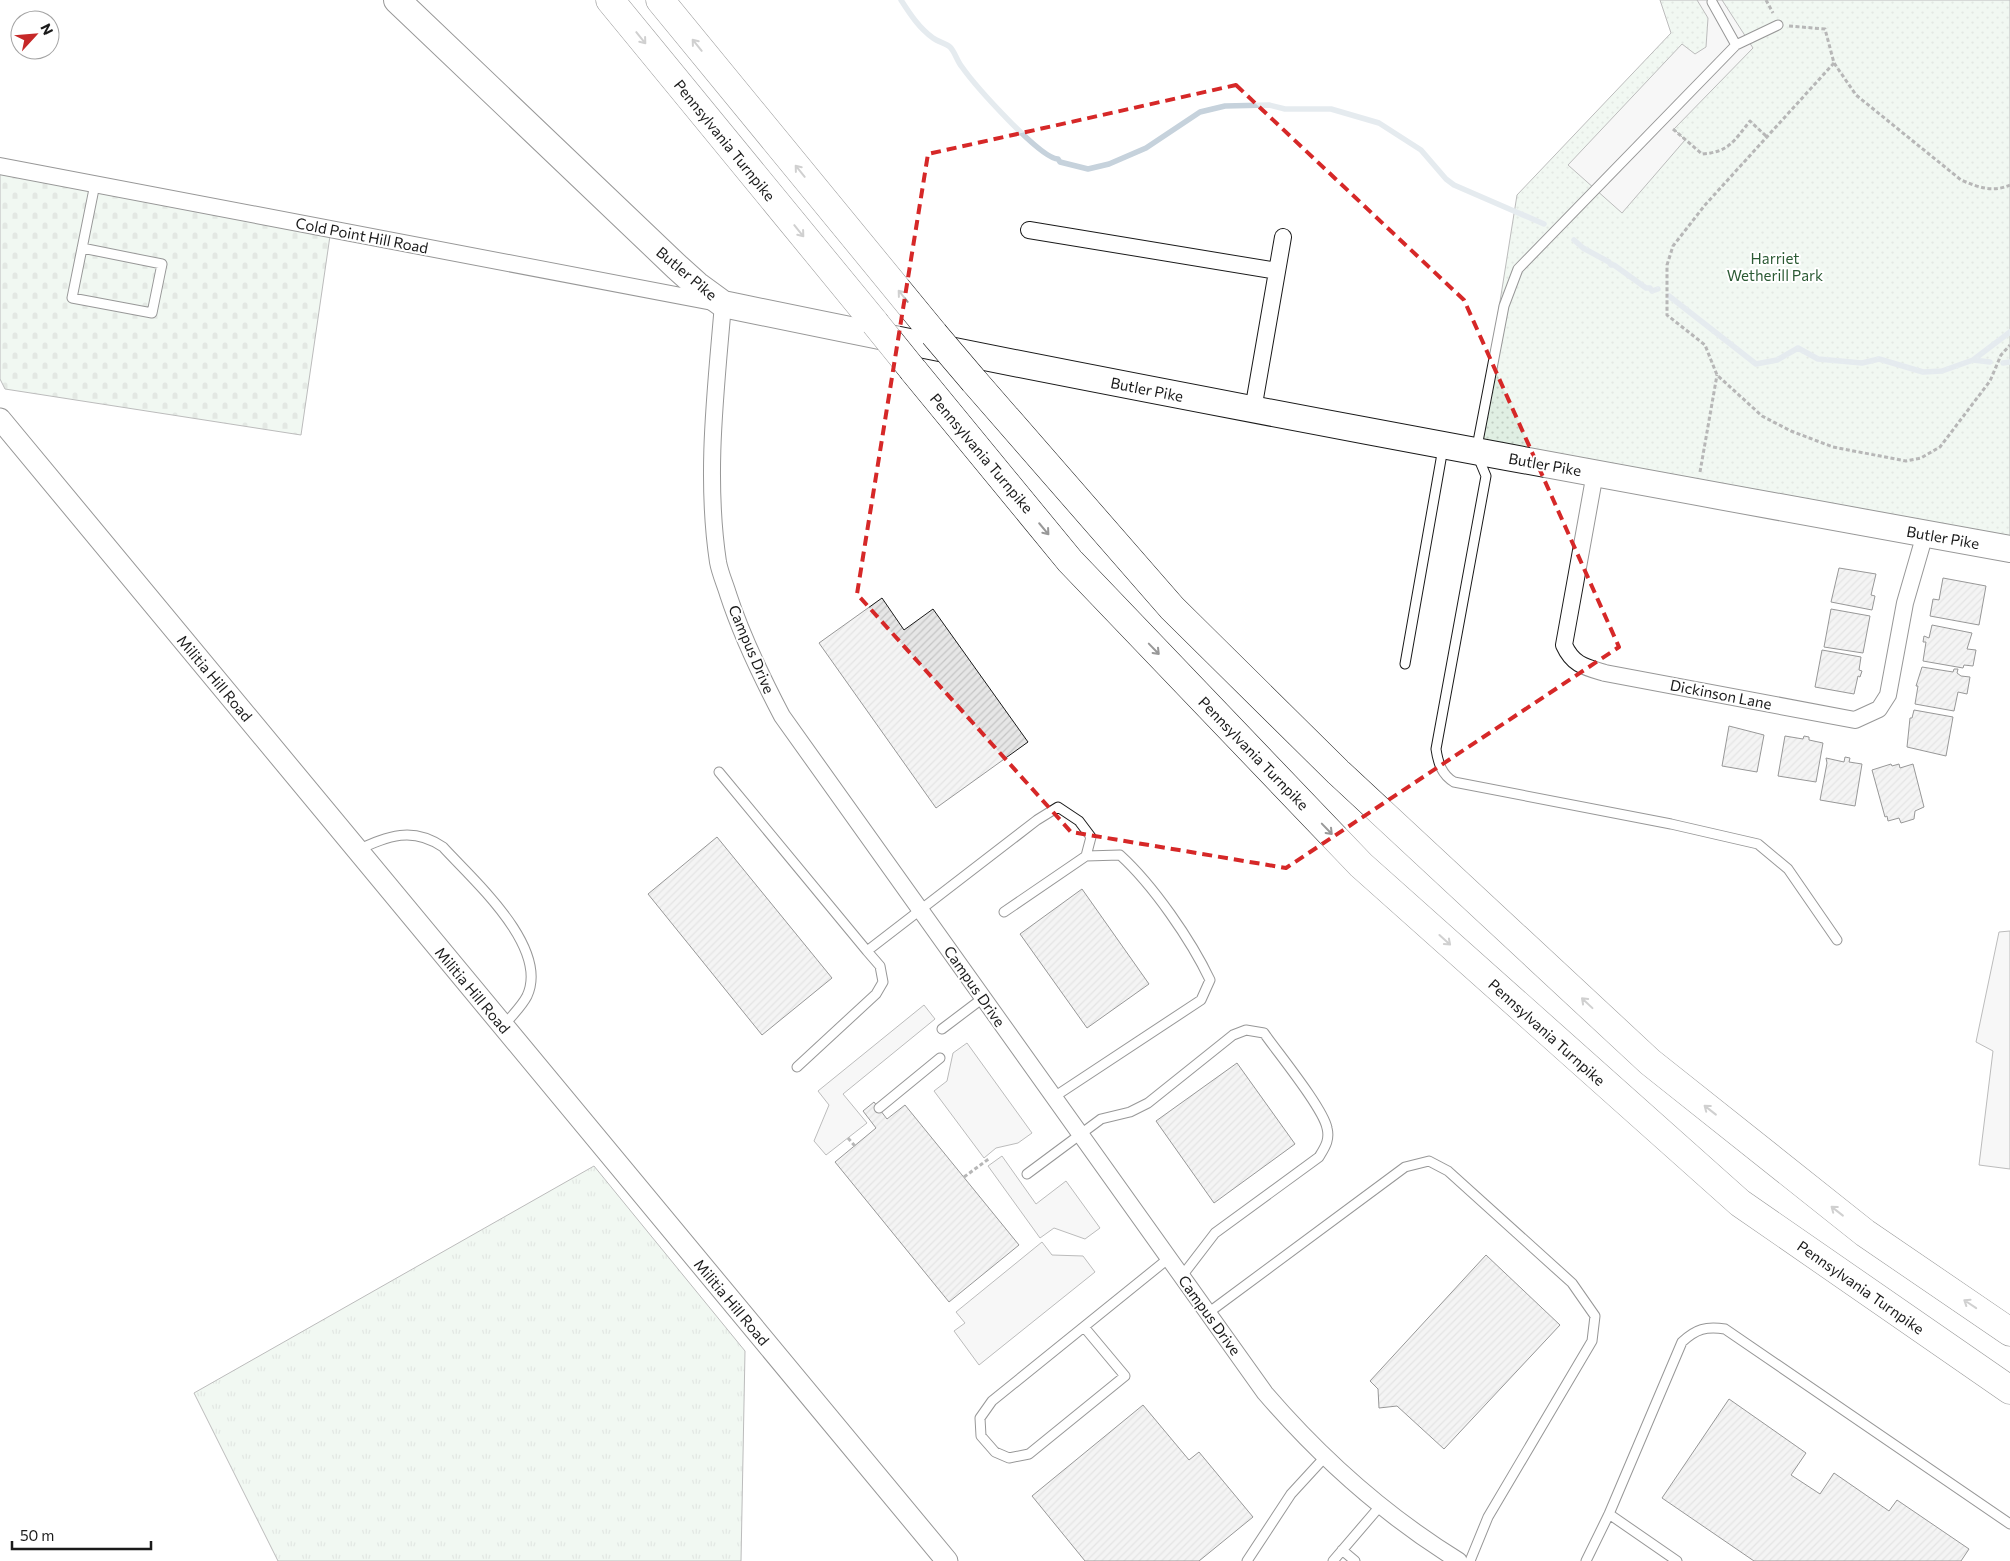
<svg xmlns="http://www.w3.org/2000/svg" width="2010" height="1561" font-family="Commissioner,sans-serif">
<defs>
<pattern id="grass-tufts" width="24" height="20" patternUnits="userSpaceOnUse" patternTransform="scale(1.25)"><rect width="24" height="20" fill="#e0efe3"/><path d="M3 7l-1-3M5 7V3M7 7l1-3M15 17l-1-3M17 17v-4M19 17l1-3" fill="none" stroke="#c0ccc2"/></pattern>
<pattern id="cemetery-stones" width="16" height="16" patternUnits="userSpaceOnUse" patternTransform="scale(1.25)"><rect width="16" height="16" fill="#e0efe3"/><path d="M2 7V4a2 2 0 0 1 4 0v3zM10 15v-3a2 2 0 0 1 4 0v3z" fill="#c0ccc2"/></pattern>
<pattern id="park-dots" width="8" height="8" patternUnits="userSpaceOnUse" patternTransform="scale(1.25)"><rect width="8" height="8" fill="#e0efe3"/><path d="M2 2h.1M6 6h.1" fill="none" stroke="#c0ccc2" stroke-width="1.8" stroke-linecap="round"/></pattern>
<pattern id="building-hatch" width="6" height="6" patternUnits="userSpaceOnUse" patternTransform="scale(1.25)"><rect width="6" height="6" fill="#e6e6e6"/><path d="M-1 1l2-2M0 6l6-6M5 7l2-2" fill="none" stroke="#c5c5c5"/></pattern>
</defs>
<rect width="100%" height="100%" fill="#fff"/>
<path fill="url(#grass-tufts)" stroke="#6a6a6a" d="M594 1166 745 1351 741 1561H278L194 1393Z"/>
<path fill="url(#cemetery-stones)" stroke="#6a6a6a" d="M0 165 331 229 301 435 5 389 0 379Z"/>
<path fill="url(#park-dots)" stroke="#6a6a6a" d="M1660 0H2010V549L1476 452 1517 195 1671 33Z"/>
<path fill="#ededed" stroke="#6a6a6a" d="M1697 0H1722L1753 48 1674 129 1685 140 1622 213 1568 165 1682 44 1695 54 1706 47 1708 18Z
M2010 931V1169L1979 1165 1993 1051 1976 1042 1999 932Z
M924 1005 935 1019 843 1094 867 1123 826 1155 814 1141 829 1105 818 1091Z
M967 1043 1032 1133 1018 1143 996 1148 984 1158 934 1091 947 1081 953 1053Z
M1002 1156 1036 1204 1066 1181 1100 1228 1085 1239 1054 1228 1040 1238 988 1166Z
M1042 1242 1052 1255 1083 1256 1095 1272 979 1365 954 1331 965 1323 956 1312Z"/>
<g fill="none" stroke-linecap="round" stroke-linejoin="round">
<path stroke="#c6d2dc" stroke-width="5.5" d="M901 0C910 14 919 28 933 38 938 42 946 43 950 47 955 52 957 61 962 67 974 84 1040 159 1058 159L1060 162 1088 169 1109 164 1146 148 1200 112 1225 106 1269 105 1285 109H1331L1379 123 1421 150 1446 179 1454 185 1544 224
M1574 240 1583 248 1609 262 1611 265H1614L1646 288H1650L1652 291 1658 289
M1669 296 1756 364 1777 360 1798 348 1818 359 1862 363 1879 359 1923 372 1942 371 1973 360 1990 362
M1973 360 2010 332
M2003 363 2010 362"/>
</g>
<path fill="url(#building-hatch)" stroke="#1a1a1a" d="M1839 568 1876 574 1871 595 1875 596 1872 610 1831 602Z
M1943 578 1986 586 1979 625 1930 616 1933 599 1939 600Z
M882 598 904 630 933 609 1028 742 936 808 819 643Z
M1831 609 1870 616 1863 653 1824 647Z
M1932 625 1972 633 1967 649 1976 650 1973 666 1964 665 1963 668 1923 661 1926 642H1923L1924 636 1929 638Z
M1822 650 1861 657 1859 670 1862 671 1860 677 1858 676 1854 694 1815 687Z
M1922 667 1953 672 1954 669H1958L1957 673 1961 676 1970 677 1967 694 1958 692 1954 711 1915 704 1918 686H1916Z
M1914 710 1953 717 1946 756 1907 747 1910 718H1912Z
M1729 726 1764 735 1757 772 1722 766Z
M1785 736 1803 739 1804 736 1809 737V740L1823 743 1816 782 1778 776Z
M1845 757 1850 758 1849 762 1862 764 1855 806 1820 800 1827 763 1826 758 1844 762Z
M1891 764 1892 766 1899 764 1900 768 1913 764 1924 807 1915 811 1914 819 1901 823 1899 818 1888 821 1887 816 1885 817 1872 770Z
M717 837 832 978 762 1035 648 894Z
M1082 889 1149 984 1087 1028 1020 934Z
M1237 1063 1295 1144 1214 1203 1156 1121Z
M874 1102 887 1119 905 1105 1019 1245 949 1302 835 1162 876 1128 863 1111Z
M1486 1255 1560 1325 1444 1449 1397 1406 1379 1408 1378 1389 1370 1381Z
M1729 1399 1806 1453 1791 1475 1820 1494 1834 1473 1889 1511 1897 1500 1969 1549 1961 1561H1754L1662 1498Z
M1143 1405 1189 1460 1199 1452 1253 1517 1199 1561H1085L1032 1496Z"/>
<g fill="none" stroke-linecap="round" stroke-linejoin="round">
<defs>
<path id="service" d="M1712 2 1736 45 1518 269 1504 306 1476 452 1486 476 1436 749C1438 763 1442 775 1454 782L1671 824 1758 844 1788 869 1837 940
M1736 45 1778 25
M82 248 162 264 152 313 72 298 95 184
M1405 664 1443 448
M719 772 867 951 1037 820 1058 807 1079 821 1091 837 1086 856 1120 855C1153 885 1191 940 1210 980L1201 1000 1054 1097
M357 850C389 836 412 826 443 847 472 879 550 947 527 996 522 1006 511 1017 503 1026
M1004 912 1086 856
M942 1029 983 998
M797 1067 876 994 883 982 880 966 867 951
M879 1108 940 1058
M1027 1174 1101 1119 1130 1112 1148 1103 1233 1035 1246 1030 1264 1033C1278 1053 1323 1108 1327 1128 1330 1140 1325 1147 1319 1157L1215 1233 1182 1276
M1208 1313 1405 1167 1429 1161 1448 1171 1572 1283 1595 1316 1592 1341 1488 1517 1470 1561
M1084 1327 1125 1376 1029 1454 1009 1458 995 1452 981 1436 980 1418 992 1401 1169 1258
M1609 1514 1677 1561
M1342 1550 1355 1561
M1247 1561 1291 1494 1325 1457
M1333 1561 1381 1505
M1586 1561 1609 1514 1682 1342C1696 1329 1706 1326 1725 1329L2010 1524"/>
<path id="minor" d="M0 166 723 304C716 389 705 476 718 562 720 573 725 584 728 594 742 637 761 676 782 716L1265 1393C1321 1458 1386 1516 1459 1561
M1029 230 1277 271
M1253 410 1283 237
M1595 473 1564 645C1573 665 1585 667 1605 673L1855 720 1879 709 1888 695 1905 603 1925 534"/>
<path id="tertiary" d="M0 419 947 1561"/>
<path id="primary" d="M397 0 677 267 697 285 723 304C1151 393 1580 471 2010 549"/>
<path id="motorway" d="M610 0 875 323
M660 0 934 334
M913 370 1070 561 1361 865 1740 1203 2010 1390
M974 381 1172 608 1338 772 1650 1062 1865 1233 2010 1332"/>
</defs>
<use href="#service" stroke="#1a1a1a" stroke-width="11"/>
<use href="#minor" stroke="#1a1a1a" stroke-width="18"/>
<use href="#tertiary" stroke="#1a1a1a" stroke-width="23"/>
<use href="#primary" stroke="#1a1a1a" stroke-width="28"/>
<use href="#motorway" stroke="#1a1a1a" stroke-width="29"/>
<path stroke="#5f5f5f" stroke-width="3" stroke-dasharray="4 2.5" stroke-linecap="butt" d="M1766 0 1773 13
M1789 26 1825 29 1834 63 1856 95 1961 180C1978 187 1992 193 2010 185
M1834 63 1705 205 1673 246 1667 265V315L1705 345 1717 375 1762 416 1791 431 1833 447 1906 461 1921 458 1940 447 1990 381 2001 355 2010 345
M1673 129 1702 154C1729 152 1734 141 1750 121L1767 137
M1700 472 1717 375
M848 1138 855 1146
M964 1177 990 1158"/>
<use href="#service" stroke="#fff" stroke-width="9"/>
<use href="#minor" stroke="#fff" stroke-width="16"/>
<use href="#tertiary" stroke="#fff" stroke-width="21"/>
<use href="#primary" stroke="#fff" stroke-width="26"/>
<use href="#motorway" stroke="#fff" stroke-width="28"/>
<defs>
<path id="motorway-bridge" d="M875 323 913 370
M934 334 974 381"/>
</defs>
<use href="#motorway-bridge" stroke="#1a1a1a" stroke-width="29" stroke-linecap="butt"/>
<use href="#motorway-bridge" stroke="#fff" stroke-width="28"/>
</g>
<defs><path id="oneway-shaft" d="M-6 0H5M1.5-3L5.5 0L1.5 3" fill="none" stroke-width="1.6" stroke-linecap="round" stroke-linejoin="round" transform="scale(1.25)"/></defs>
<g stroke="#989898">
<use href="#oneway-shaft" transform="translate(641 38) rotate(51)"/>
<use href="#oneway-shaft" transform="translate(697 45) rotate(-129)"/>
<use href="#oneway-shaft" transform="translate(800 171) rotate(-129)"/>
<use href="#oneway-shaft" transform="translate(799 231) rotate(51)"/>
<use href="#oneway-shaft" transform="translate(903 296) rotate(-129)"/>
<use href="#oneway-shaft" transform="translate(1044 529) rotate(50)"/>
<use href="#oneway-shaft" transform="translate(1154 649) rotate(46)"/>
<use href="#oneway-shaft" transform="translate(1327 829) rotate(46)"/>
<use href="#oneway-shaft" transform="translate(1445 940) rotate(42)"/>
<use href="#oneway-shaft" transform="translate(1587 1003) rotate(-137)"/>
<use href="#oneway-shaft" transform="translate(1710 1110) rotate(-142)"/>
<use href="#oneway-shaft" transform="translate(1837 1211) rotate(-142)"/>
<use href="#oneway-shaft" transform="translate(1970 1304) rotate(-146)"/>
</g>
<path d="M0 0H2010V1561H0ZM1236 85 1464 300 1619 647 1286 868 1071 832 857 594 928 154Z" fill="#fff" fill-opacity=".55" fill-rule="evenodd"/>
<path fill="none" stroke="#d62828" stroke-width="4" stroke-dasharray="10 6" stroke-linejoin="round" d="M1236 85 1464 300 1619 647 1286 868 1071 832 857 594 928 154Z"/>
<g text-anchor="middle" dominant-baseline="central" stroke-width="4" stroke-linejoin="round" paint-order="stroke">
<g font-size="15" fill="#1a1a1a" stroke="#fff">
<text transform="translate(725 140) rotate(51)">Pennsylvania Turnpike</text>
<text transform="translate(362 235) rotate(11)">Cold Point Hill Road</text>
<text transform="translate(687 273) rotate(40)">Butler Pike</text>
<text transform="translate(1147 389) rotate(11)">Butler Pike</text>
<text transform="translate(982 453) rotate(50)">Pennsylvania Turnpike</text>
<text transform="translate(1545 464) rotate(10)">Butler Pike</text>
<text transform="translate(1943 537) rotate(10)">Butler Pike</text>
<text transform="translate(752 649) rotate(67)">Campus Drive</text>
<text transform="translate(215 678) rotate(50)">Militia Hill Road</text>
<text transform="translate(1721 694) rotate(11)">Dickinson Lane</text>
<text transform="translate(1254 753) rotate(46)">Pennsylvania Turnpike</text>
<text transform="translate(975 986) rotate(55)">Campus Drive</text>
<text transform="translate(473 990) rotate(50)">Militia Hill Road</text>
<text transform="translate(1547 1032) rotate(42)">Pennsylvania Turnpike</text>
<text transform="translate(1861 1287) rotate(35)">Pennsylvania Turnpike</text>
<text transform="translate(732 1302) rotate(50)">Militia Hill Road</text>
<text transform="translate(1210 1315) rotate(54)">Campus Drive</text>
</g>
<g font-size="15" fill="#2b5a34" stroke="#fff">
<text x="1775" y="258">Harriet<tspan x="1775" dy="17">Wetherill Park</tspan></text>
</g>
</g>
<g transform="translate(35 35) rotate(64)"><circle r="24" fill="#ffffff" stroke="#a3a3a3"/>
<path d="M0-4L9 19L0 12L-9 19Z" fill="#c62828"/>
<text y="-8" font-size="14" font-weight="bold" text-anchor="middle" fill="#1a1a1a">N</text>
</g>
<path d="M12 1541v8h139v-8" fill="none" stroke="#1a1a1a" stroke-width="2.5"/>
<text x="20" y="1541" font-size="15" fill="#1a1a1a" stroke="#ffffff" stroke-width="4" paint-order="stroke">50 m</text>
</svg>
